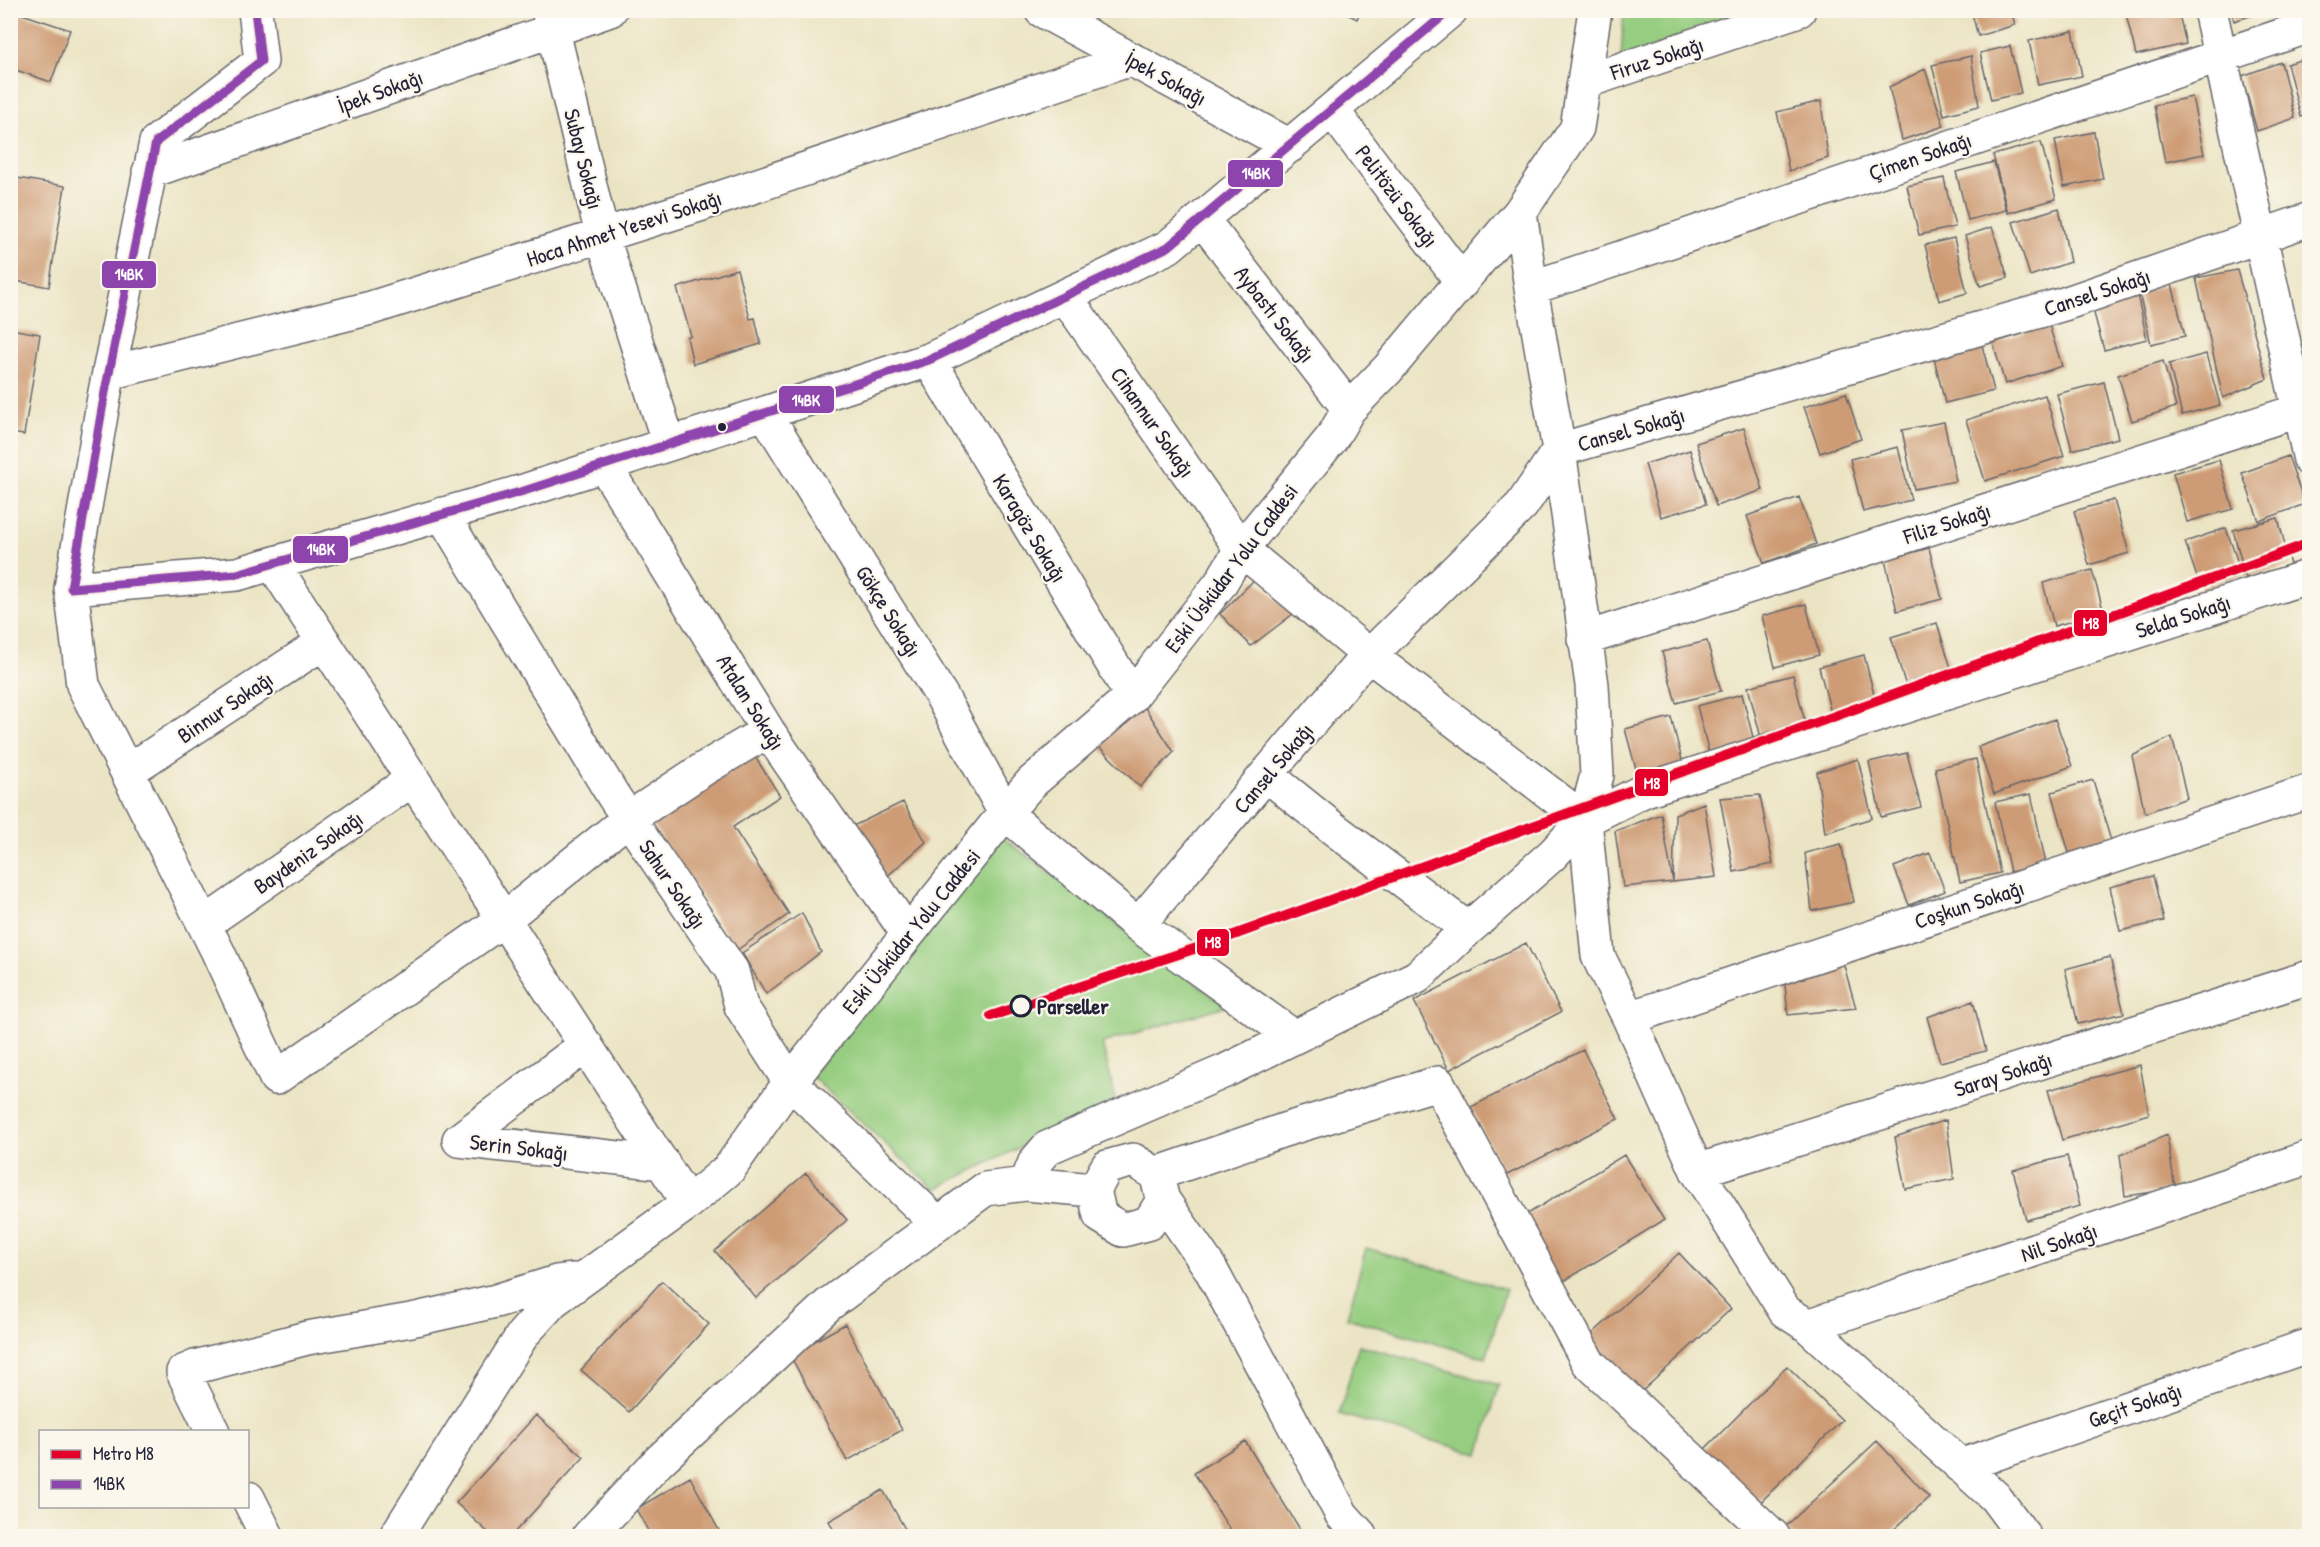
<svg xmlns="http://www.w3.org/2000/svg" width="2320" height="1547" font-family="'Patrick Hand',sans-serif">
<rect width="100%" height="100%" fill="#fbf7ec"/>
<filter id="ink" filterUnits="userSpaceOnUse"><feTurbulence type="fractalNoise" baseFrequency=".0167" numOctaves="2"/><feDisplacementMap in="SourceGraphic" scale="12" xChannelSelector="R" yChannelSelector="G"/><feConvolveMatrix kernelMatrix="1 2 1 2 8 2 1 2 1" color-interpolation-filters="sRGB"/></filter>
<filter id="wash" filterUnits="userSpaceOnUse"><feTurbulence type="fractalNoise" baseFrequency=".008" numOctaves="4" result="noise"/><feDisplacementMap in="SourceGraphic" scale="24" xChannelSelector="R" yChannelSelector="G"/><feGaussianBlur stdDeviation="1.35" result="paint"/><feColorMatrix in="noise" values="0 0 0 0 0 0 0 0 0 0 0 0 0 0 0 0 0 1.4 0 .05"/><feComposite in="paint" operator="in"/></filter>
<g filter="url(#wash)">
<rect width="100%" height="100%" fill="#ebe4c4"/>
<path fill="#96cd80" stroke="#5c785e" stroke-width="1.5" d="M1624 11H1761L1621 59Z
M998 834 1226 1006 1102 1043 1116 1100 935 1189 811 1076Z
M1366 1248 1506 1289 1486 1358 1347 1318Z
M1359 1345 1499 1385 1479 1454 1339 1414Z"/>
<g id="blocks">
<path fill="#cd9b74" d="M10 10 70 30 51 82 10 68Z
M1339 10H1361L1357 19Z
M1971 10H2011L2015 25 1978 36Z
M2125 10H2178L2186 44 2136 55Z
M2231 10H2266V11L2234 21Z
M2073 31 2082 76 2038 85 2029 41Z
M2010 46 2021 93 1991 100 1980 53Z
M1971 56 1979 106 1944 115 1932 65Z
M2310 57V114L2301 117 2287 64Z
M2281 62 2295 118 2257 131 2242 76Z
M1925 69 1944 126 1902 140 1889 87Z
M2192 97 2204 154 2165 162 2154 105Z
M1821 101 1828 158 1789 171 1777 112Z
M2094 132 2103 179 2064 187 2055 140Z
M2041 142 2056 199 2008 213 1993 155Z
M1994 162 2006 210 1968 220 1956 172Z
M11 177 65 186 49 287 10 280Z
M1944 178 1955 227 1919 235 1907 186Z
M2059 208 2070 262 2030 276 2013 222Z
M1992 227 2008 278 1980 286 1965 236Z
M1954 238 1967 293 1939 301 1925 245Z
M737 269 750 319 755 318 761 344 693 364 687 337 691 336 677 288Z
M2237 270 2267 379 2223 398 2196 278Z
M2172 284 2185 336 2151 344 2139 292Z
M2137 294 2147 339 2104 350 2092 306Z
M2049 325 2062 366 2005 384 1993 343Z
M10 329 40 334 24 435 10 433Z
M1981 341 1994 391 1945 403 1933 354Z
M2206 354 2220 405 2182 415 2169 364Z
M2163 361 2176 407 2132 421 2118 375Z
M2104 382 2118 438 2072 450 2057 394Z
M1846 393 1861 439 1820 453 1804 407Z
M2045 395 2064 456 1985 481 1966 420Z
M1944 422 1956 481 1914 489 1902 430Z
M1744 428 1763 490 1716 506 1696 443Z
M1898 447 1911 500 1863 512 1850 459Z
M1690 450 1706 504 1661 517 1645 464Z
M2288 456 2305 504 2259 521 2242 473Z
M2219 460 2233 509 2187 522 2173 473Z
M1799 497 1816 544 1764 563 1747 516Z
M2114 500 2129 553 2089 565 2074 511Z
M2278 518 2290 565 2246 578 2233 530Z
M2226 528 2242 575 2201 589 2185 542Z
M1929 548 1942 599 1897 611 1885 560Z
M2092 570 2104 613 2054 626 2043 583Z
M1255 579 1293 614 1251 646 1220 614Z
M1806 604 1819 655 1775 667 1762 616Z
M1937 623 1951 668 1905 683 1891 637Z
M1707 641 1721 691 1676 703 1662 652Z
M1864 655 1877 706 1832 717 1819 667Z
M1793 675 1806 726 1761 738 1748 687Z
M1742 694 1755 745 1710 757 1697 706Z
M1142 703 1174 752 1140 787 1094 742Z
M1671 717 1684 768 1639 780 1625 729Z
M2055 719 2072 766 1994 794 1978 747Z
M2172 737 2187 798 2145 813 2132 756Z
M1907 753 1921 807 1881 817 1869 762Z
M754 755 780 796 733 827 789 914 737 950 650 821Z
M1858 759 1872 818 1825 833 1817 772Z
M1976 759 2000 873 1960 882 1935 768Z
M2093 780 2111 841 2069 853 2052 792Z
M2031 794 2046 864 2010 872 1995 802Z
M1760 795 1773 864 1734 872 1720 798Z
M903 802 926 842 884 879 853 826Z
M1704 803 1716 877 1673 882 1623 887 1615 831 1661 814 1673 882 1675 814Z
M1841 844 1854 902 1812 911 1805 853Z
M1930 853 1945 891 1909 905 1894 867Z
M2153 876 2164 921 2120 931 2110 887Z
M802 913 821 952 766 994 742 953Z
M1526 943 1561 1012 1449 1070 1414 1001Z
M1839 948 1856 1008 1788 1015 1783 966Z
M2110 957 2124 1013 2078 1024 2065 969Z
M1973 1001 1986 1051 1940 1062 1927 1017Z
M1583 1050 1618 1119 1505 1176 1471 1107Z
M2140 1065 2149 1114 2062 1140 2048 1090Z
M1946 1120 1954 1179 1905 1189 1895 1137Z
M2167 1135 2175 1189 2125 1196 2120 1155Z
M1624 1155 1664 1220 1556 1286 1516 1221Z
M2067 1156 2080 1206 2026 1220 2013 1170Z
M806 1173 847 1220 756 1298 715 1251Z
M1679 1253 1731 1309 1638 1395 1587 1339Z
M662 1281 709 1324 629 1412 581 1370Z
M845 1324 902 1430 847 1461 790 1355Z
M1787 1366 1842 1420 1753 1510 1698 1456Z
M536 1415 584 1457 511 1536H492L456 1503Z
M1245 1441 1303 1534 1300 1536H1234L1194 1473Z
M1877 1441 1929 1497 1887 1536H1793L1785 1527Z
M690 1477 722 1536H651L636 1509Z
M883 1490 909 1536H837L829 1521Z"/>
</g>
</g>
<g filter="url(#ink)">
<use href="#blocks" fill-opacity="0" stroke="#68666b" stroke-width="1.5"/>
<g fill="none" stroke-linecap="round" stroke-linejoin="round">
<defs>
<path id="minor" d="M255 10 261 61 156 142 105 392 71 588 83 685 217 950 276 1078 504 919 628 819 705 768 768 731
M548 10 602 235 669 444
M1041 10 1290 146
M2210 10 2310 460
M1584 82 1799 10
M1332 110 1462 282
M149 172 610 10
M1520 212 1531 288 1559 450 1592 685 1597 775 1585 820 1598 956 1629 1018 1697 1171 1785 1311 1808 1326 1995 1497 2024 1536
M1202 219 1349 409
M1531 288 2310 26
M1065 296 1241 549 1370 656 1585 820
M929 360 1132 696
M109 373 371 308 699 205 1131 59
M765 413 941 695 1005 813 1138 925 1294 1037
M604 465 768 731 908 934
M442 514 614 797 732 971 741 1006 790 1082 938 1224
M273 564 688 1203
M71 588 237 574 527 490 929 360 1168 247 1451 10
M1584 639 2310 407
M127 772 324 642
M1267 775 1334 829 1468 929
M204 924 413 779
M1138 925 1356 669 1522 505 1559 450 2064 304 2310 219
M1629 1018 2310 791
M586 1045 459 1140 663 1163
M1133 1160 1156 1174 1163 1200 1149 1223 1123 1230 1100 1216 1094 1190 1107 1167Z
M1697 1171 2310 977
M1156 1174 1284 1130 1438 1083 1588 1362 1773 1536
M1026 1184 1035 1162 1047 1148 1225 1071 1417 977 1468 929 1552 855 1585 820 1645 790 2310 576
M1163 1200 1210 1268 1342 1515 1361 1536
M1808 1326 2310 1157
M213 1432 183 1372 195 1367 307 1338 411 1320 496 1301 557 1282 574 1280
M1960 1466 2310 1345
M248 1498 267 1536
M396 1536 523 1334 553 1301 688 1203 729 1169 790 1082 1005 813 1031 783 1132 696 1220 584 1241 549 1332 438 1349 409 1388 369 1520 212 1577 128 1595 10
M589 1536 659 1461 828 1305 985 1189 1026 1184 1094 1190"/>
</defs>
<use href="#minor" stroke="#68666b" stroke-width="36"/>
<use href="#minor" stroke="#fff" stroke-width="33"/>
<defs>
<path id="bus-1" d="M71 588 237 574 527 490 929 360 1168 247 1450 10
M71 588 105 392 156 142 261 61 255 10"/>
</defs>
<use href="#bus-1" stroke="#fbf7ec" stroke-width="14"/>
<use href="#bus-1" stroke="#8e44ad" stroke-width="9"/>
<defs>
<path id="metro-1" d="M991 1016 1209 944 2310 543"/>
</defs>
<use href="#metro-1" stroke="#fbf7ec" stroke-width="15"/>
<use href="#metro-1" stroke="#e4002b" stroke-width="10"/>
</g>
</g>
<circle fill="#22223b" stroke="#fbf7ec" stroke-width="2" cx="722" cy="427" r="5"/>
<circle fill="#fbf7ec" stroke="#22223b" stroke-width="3" cx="1021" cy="1006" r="10"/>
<g text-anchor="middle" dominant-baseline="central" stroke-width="4.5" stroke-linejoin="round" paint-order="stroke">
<g font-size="22" fill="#22223b" stroke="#fbf7ec">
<text transform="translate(1657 58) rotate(-18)">Firuz Sokağı</text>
<text transform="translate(1166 78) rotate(29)">İpek Sokağı</text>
<text transform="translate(380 91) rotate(-20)">İpek Sokağı</text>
<text transform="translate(1920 156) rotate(-19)">Çimen Sokağı</text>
<text transform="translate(584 159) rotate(76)">Subay Sokağı</text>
<text transform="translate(1397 196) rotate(53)">Pelitözü Sokağı</text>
<text transform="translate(624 228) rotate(-18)">Hoca Ahmet Yesevi Sokağı</text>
<text transform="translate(2097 292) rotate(-18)">Cansel Sokağı</text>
<text transform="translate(1275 314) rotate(52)">Aybastı Sokağı</text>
<text transform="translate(1153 422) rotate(55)">Cihannur Sokağı</text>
<text transform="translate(1631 429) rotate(-16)">Cansel Sokağı</text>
<text transform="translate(1947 523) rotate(-18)">Filiz Sokağı</text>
<text transform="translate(1030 528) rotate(59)">Karagöz Sokağı</text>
<text transform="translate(1231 568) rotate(-53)">Eski Üsküdar Yolu Caddesi</text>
<text transform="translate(889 611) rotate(58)">Gökçe Sokağı</text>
<text transform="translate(2183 616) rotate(-18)">Selda Sokağı</text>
<text transform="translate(751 702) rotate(58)">Atalan Sokağı</text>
<text transform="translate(225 707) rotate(-34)">Binnur Sokağı</text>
<text transform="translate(1273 768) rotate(-50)">Cansel Sokağı</text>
<text transform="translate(308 852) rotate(-35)">Baydeniz Sokağı</text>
<text transform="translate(673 884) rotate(56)">Sahur Sokağı</text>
<text transform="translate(1969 904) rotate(-18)">Coşkun Sokağı</text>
<text transform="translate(911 931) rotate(-51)">Eski Üsküdar Yolu Caddesi</text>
<text transform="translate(2003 1074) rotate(-18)">Saray Sokağı</text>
<text transform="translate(519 1147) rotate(7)">Serin Sokağı</text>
<text transform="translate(2059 1242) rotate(-19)">Nil Sokağı</text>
<text transform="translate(2135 1405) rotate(-19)">Geçit Sokağı</text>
</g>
<g font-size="22" font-weight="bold" fill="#22223b" stroke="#fbf7ec" text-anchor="start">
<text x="1037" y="1006">Parseller</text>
</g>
</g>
<g stroke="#fbf7ec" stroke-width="2">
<rect x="1227" y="159" width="57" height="29" rx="6" fill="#8e44ad"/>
<rect x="101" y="260" width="56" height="29" rx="6" fill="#8e44ad"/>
<rect x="778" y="385" width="57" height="29" rx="6" fill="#8e44ad"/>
<rect x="292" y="535" width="57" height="29" rx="6" fill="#8e44ad"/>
<rect x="2073" y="609" width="35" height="28" rx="6" fill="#e4002b"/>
<rect x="1634" y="768" width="35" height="29" rx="6" fill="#e4002b"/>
<rect x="1196" y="928" width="34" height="29" rx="6" fill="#e4002b"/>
</g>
<g font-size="16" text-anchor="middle" font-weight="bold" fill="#fff">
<text x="1256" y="179">14BK</text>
<text x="129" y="280">14BK</text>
<text x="806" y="406">14BK</text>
<text x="321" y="555">14BK</text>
<text x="2091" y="629">M8</text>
<text x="1652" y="789">M8</text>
<text x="1213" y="948">M8</text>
</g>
<rect width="2320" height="1547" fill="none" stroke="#fbf7ec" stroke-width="36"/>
<rect x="39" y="1430" width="210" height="78" fill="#fbf7ec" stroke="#a4a2a5" stroke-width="1.5"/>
<rect x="51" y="1450" width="30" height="9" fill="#e4002b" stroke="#a4a2a5" stroke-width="1.5"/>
<text x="93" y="1460" font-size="18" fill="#22223b">Metro M8</text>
<rect x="51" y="1480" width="30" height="9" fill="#8e44ad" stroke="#a4a2a5" stroke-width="1.5"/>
<text x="93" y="1490" font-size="18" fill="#22223b">14BK</text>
</svg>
